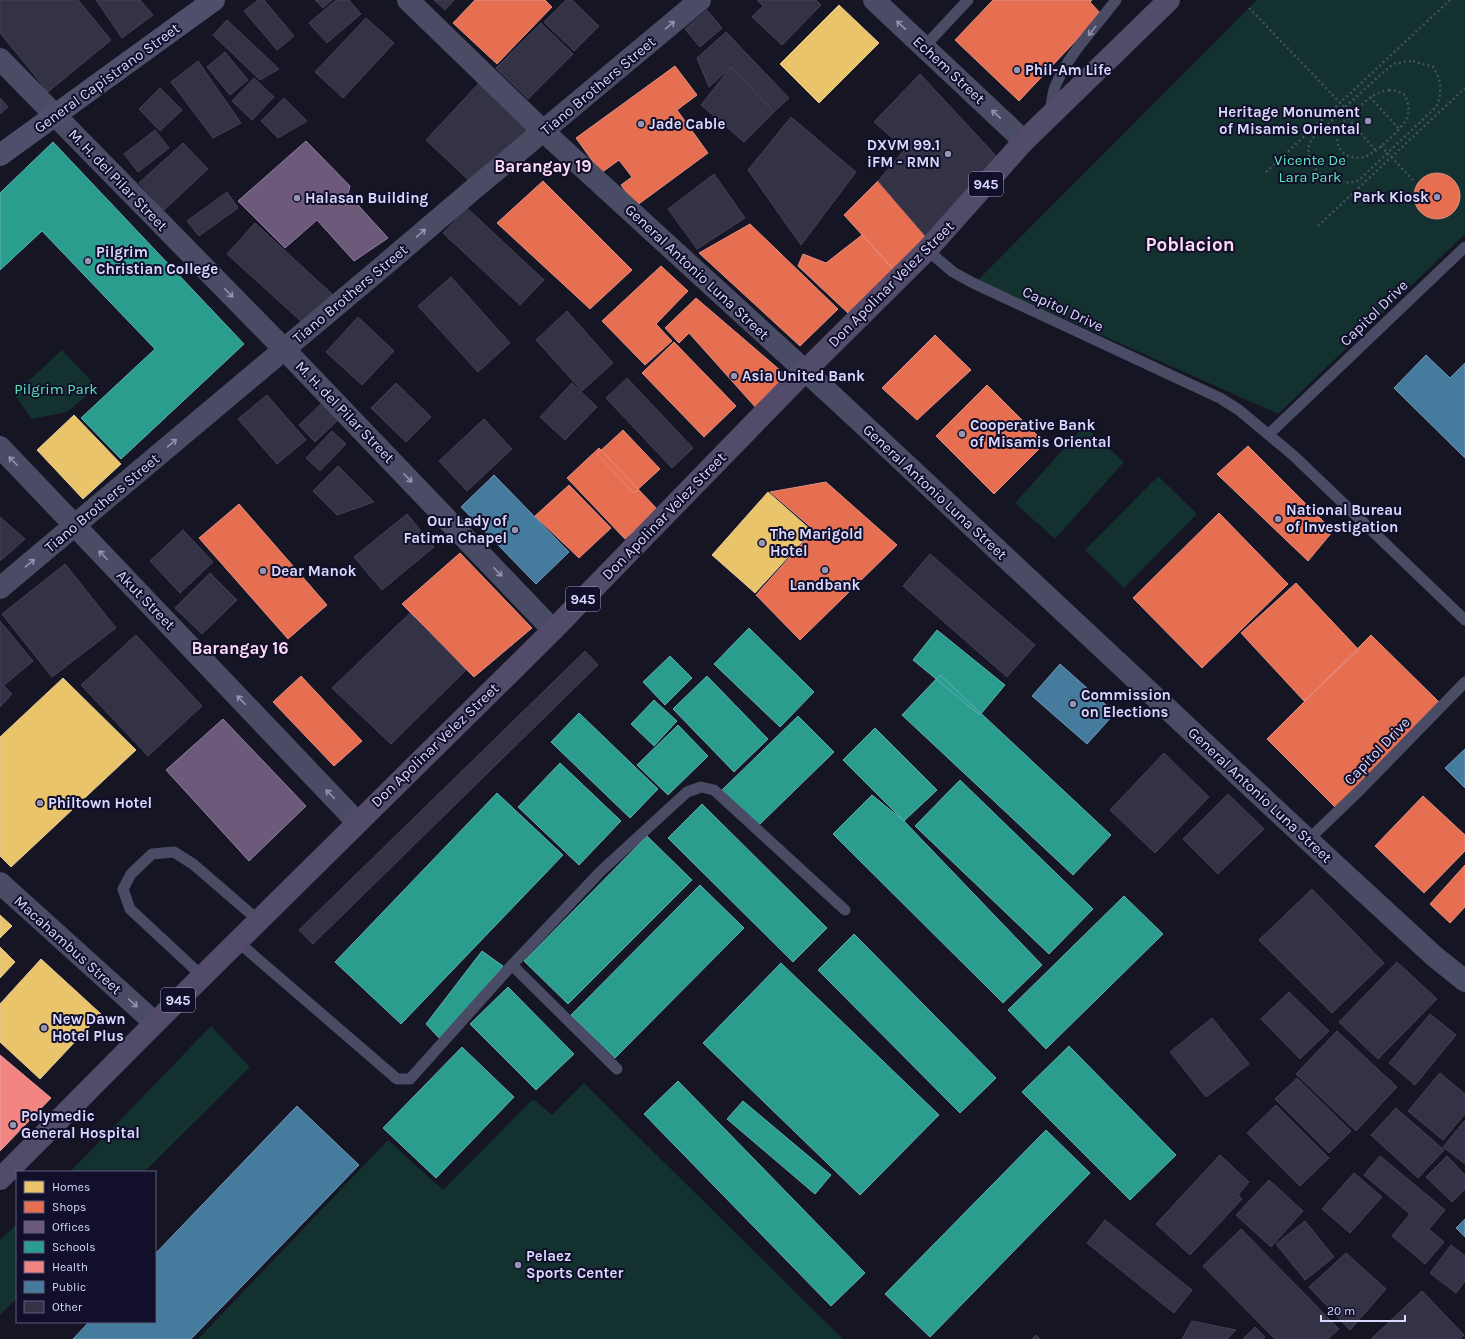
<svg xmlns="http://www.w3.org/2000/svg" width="1465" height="1339" font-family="Karla,sans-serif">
<rect width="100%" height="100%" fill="#161524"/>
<path fill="#12312f" d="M1257 0H1465V234L1278 414 978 280Z
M62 350 97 387 67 412 32 419 14 394Z
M1084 426 1124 462 1055 539 1015 503Z
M1158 476 1197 514 1124 588 1085 550Z
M211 1026 250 1067 144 1172H70Z
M584 1083 843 1339H198L388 1140 443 1190 533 1099 552 1115Z
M17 1224V1298L0 1315V1240Z"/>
<path fill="#e9c46a" stroke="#e4ca97" d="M839 5 879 43 819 103 780 64Z
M74 415 121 464 83 499 37 450Z
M768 492 812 531 755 593 712 555Z
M63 678 136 750 11 867 0 856V737Z
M0 915 12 926 0 938Z
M0 947 15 962 0 978Z
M41 959 101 1014 40 1079 0 1042V1004Z"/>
<path fill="#e76f51" stroke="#e38e85" d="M475 0H545L552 7 497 64 453 23Z
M993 0H1092L1090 2 1101 14 1019 101 955 40Z
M675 66 697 95 677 110 708 153 636 206 621 185 632 177 619 160 601 173 576 138Z
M1414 196a23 23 0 1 1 46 0a23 23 0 1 1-46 0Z
M543 181 632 270 590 309 497 223Z
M878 181 928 239 894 270 844 215Z
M750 224 838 309 800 346 699 253Z
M862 235 894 270 848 313 798 266 803 254 826 263Z
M661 266 688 291 656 324 672 341 645 365 602 321Z
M696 298 788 377 757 409 689 333 679 343 665 328Z
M935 335 971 370 917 420 882 388Z
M674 342 736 406 704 437 642 373Z
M987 385 1045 443 994 494 936 436Z
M623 430 660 469 634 493 597 454Z
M1248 446 1333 531 1308 561 1217 474Z
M599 448 658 510 625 539 567 478Z
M826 482 897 545 800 640 756 595 814 530 770 492Z
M569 485 611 528 579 558 535 516Z
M239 504 327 605 288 639 199 538Z
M1219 513 1288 584 1202 668 1133 598Z
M460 553 532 628 474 677 402 604Z
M1296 583 1359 650 1304 701 1241 633Z
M1371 635 1441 704 1336 808 1267 739Z
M301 676 362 741 334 766 273 702Z
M1423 796 1465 835V851L1424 893 1375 846Z
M1465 865V907L1450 923 1430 904Z"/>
<path fill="#6d597a" stroke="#8e7fa2" d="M306 141 350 186 348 194 388 238 354 261 317 220 285 248 238 201Z
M223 719 306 806 249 861 166 770Z"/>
<path fill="#2a9d8f" stroke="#5fafb1" d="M53 142 244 344 121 459 81 418 155 349 42 231 0 270V193Z
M749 628 814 692 780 727 714 664Z
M937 630 1005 685 980 715 913 660Z
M670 656 692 678 665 705 643 682Z
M940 675 1111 835 1073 875 902 715Z
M707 676 768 739 734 772 673 709Z
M654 700 677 721 654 746 631 724Z
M579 713 658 789 630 818 551 742Z
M798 716 834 752 758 826 722 790Z
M678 725 708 756 668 795 637 765Z
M875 728 937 790 904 821 843 760Z
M560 763 621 821 579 865 518 807Z
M960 780 1093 909 1049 954 915 826Z
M497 793 563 855 401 1024 335 962Z
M872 795 904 821 1042 965 1003 1003 833 834Z
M702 804 827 928 793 962 668 838Z
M647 836 692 880 568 1004 524 961Z
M700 885 744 928 615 1058 571 1015Z
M1124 896 1163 934 1046 1049 1008 1010Z
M854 934 996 1078 960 1113 818 970Z
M482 951 503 966 442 1041 426 1024Z
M781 963 939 1115 860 1195 703 1043Z
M508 987 574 1054 536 1090 470 1024Z
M1069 1046 1176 1155 1130 1200 1022 1092Z
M462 1047 514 1097 436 1178 383 1128Z
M678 1081 865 1273 831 1306 644 1114Z
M743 1101 831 1175 815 1194 727 1119Z
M1046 1130 1090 1173 930 1337 885 1294Z"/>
<path fill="#f28482" stroke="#eb9da8" d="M0 1055 51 1098 0 1151Z"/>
<path fill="#457b9d" stroke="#7297ba" d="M1426 355 1450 378 1465 363V458L1394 388Z
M494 475 569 552 536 584 461 507Z
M1060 664 1115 713 1087 744 1032 696Z
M1465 749V788L1445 768Z
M297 1106 359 1165 191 1339H73L89 1322H155V1254Z
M1465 1219V1237L1456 1228Z"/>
<path fill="#343346" stroke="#434058" d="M0 0H78L111 40 48 92 0 33Z
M96 0H140L153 15 122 38Z
M258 0H264L294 36 277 50 244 11Z
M315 0H332L323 8Z
M336 0H349L361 14 327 43 309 23Z
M434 0H454L445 10Z
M566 0H572L599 26 574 51 544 22Z
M757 0H816L821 5 782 45 752 17 763 6Z
M707 10 722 28 700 47 685 29Z
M366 18 394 43 343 98 315 72Z
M227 20 279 69 260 80 213 35Z
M541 23 573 54 528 99 496 68Z
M726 32 789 98 774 112 731 67 709 87 697 58Z
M225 52 248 80 230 95 207 67Z
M198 61 241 123 213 138 171 82Z
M731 67 774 112 744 142 701 105Z
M920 74 999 159 928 239 878 181 905 149 874 122Z
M254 78 274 97 252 120 232 101Z
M480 82 530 129 476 187 426 140Z
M160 88 182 110 160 131 139 109Z
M0 98 8 107 0 114Z
M284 98 307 121 278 138 261 121Z
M791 117 856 172 801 245 748 170Z
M155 130 169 148 138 172 124 154Z
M183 143 208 169 164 210 139 183Z
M714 174 745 218 697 249 668 209Z
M227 192 238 208 199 236 187 221Z
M467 208 544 280 520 305 443 233Z
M255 223 332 294 304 324 227 254Z
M451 277 510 343 478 372 418 306Z
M567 311 613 363 582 391 536 340Z
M358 317 394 351 362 385 326 352Z
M627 378 693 448 672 468 606 398Z
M396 383 431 417 406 442 371 408Z
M572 383 597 407 565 440 540 417Z
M267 395 306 440 277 464 238 419Z
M322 403 338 420 315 442 299 425Z
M484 419 512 449 467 491 439 461Z
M332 431 346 444 320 471 306 458Z
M338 466 374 502 337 515 313 491Z
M407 514 434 547 382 590 354 557Z
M0 517 25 539 0 561Z
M183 530 213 562 180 593 150 561Z
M930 554 1035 645 1007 677 903 586Z
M65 564 116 628 52 677 2 614Z
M210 573 237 600 202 634 175 608Z
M410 613 466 670 391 744 332 688Z
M0 621 33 661 3 686 0 682Z
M136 635 202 706 148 756 81 685Z
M585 651 598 665 313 944 299 930Z
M0 682 12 694 0 707Z
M1164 753 1209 797 1155 853 1110 810Z
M1228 794 1264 829 1218 874 1183 839Z
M1312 889 1384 963 1332 1013 1259 940Z
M1397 962 1437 999 1378 1059 1339 1022Z
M1289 992 1329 1031 1300 1059 1261 1019Z
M1430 1014 1456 1035 1415 1085 1389 1063Z
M1212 1018 1249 1064 1206 1097 1170 1052Z
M1337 1031 1397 1087 1356 1131 1296 1074Z
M1440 1073 1465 1094V1114L1443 1140 1408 1111Z
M1297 1078 1351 1131 1329 1153 1275 1099Z
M1276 1105 1329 1158 1300 1186 1247 1133Z
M1396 1108 1444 1150 1418 1178 1371 1135Z
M1465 1120V1164L1443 1147Z
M1220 1155 1249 1182 1238 1195 1242 1199 1190 1255 1156 1224Z
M1380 1156 1445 1210 1429 1229 1444 1242 1425 1264 1392 1236 1410 1214 1364 1175Z
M1447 1156 1465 1175V1189L1452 1202 1426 1177Z
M1354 1173 1382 1197 1350 1233 1322 1209Z
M1269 1180 1303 1211 1271 1247 1236 1215Z
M1105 1220 1192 1290 1174 1313 1087 1243Z
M1305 1221 1334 1257 1305 1280 1276 1244Z
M1241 1229 1339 1329 1328 1339H1275L1203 1266Z
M1451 1245 1465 1256V1281L1456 1293 1430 1273Z
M1346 1253 1386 1289 1350 1330 1309 1287Z
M1422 1291 1464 1335 1460 1339H1371Z
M1192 1321 1236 1330 1227 1339H1182Z
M1255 1327 1265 1337 1263 1339H1243Z
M1036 1335 1040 1339H1032Z"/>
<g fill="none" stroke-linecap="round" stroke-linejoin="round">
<path stroke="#425160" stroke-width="2.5" stroke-dasharray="2 3" stroke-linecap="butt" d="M1249 8 1351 114
M1413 61 1433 67C1441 79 1443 94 1436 107L1359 180C1348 185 1335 182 1324 176 1315 171 1306 157 1309 145 1312 137 1321 130 1327 125 1348 104 1370 84 1392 65L1396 63Z
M1389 90 1398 91 1405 95C1408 103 1410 110 1407 118 1403 128 1374 155 1364 157 1338 162 1328 136 1347 119 1360 107 1370 93 1389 90Z
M1370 97 1399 129
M1348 118 1376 151
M1381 146 1413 180
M1266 172 1450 0
M1318 226 1465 88"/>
<path stroke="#4a4b65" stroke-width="11" d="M924 47 968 0
M1050 111C1052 104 1052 94 1055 87 1068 54 1095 28 1116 0
M927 250 953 272 973 283 1192 385 1220 398 1239 410 1294 456 1465 620
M1269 434 1465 247
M1308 840 1360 790 1465 682
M237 941 397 1079H410L512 965 601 871 687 792 701 787 714 790 845 910
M512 965 617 1069
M202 976 130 909 123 889 131 874 152 854 174 852 193 864 258 920"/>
<path stroke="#4a4b65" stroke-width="22" d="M874 0 1024 141
M0 59 284 349 553 630
M0 447 357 822
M0 883 155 1023"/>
<path stroke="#4a4b65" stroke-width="22" d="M408 0 543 131 837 400 1308 840 1434 956 1465 981
M0 588 388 262 476 187 700 0"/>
<path stroke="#4d4f6b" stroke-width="22" d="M0 155 214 0"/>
<path stroke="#524c6a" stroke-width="22" d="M0 1179 155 1023 553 630 805 371 927 250 1024 141 1169 0"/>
</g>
<defs><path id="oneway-shaft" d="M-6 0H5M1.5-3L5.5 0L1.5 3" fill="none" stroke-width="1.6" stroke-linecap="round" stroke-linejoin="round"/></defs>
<g stroke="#9292b2">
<use href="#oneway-shaft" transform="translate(670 25) rotate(-40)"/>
<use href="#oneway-shaft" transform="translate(901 25) rotate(-137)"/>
<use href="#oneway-shaft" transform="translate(1092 31) rotate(129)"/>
<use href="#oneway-shaft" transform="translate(996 114) rotate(-137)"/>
<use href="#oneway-shaft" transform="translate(421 233) rotate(-41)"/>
<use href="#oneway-shaft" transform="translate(229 293) rotate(46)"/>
<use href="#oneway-shaft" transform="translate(172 443) rotate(-40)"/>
<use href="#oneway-shaft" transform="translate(13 461) rotate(-134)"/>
<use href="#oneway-shaft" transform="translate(408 478) rotate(46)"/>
<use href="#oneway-shaft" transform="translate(103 555) rotate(-134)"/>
<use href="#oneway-shaft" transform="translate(30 563) rotate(-40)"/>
<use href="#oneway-shaft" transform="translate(498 572) rotate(46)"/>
<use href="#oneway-shaft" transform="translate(241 700) rotate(-134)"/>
<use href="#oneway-shaft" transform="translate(330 794) rotate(-134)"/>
<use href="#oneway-shaft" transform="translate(133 1003) rotate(42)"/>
</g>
<g fill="#9594b2" stroke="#110f2a" stroke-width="1.5">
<circle cx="1017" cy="70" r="4"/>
<circle cx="1368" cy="121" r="4"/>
<circle cx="641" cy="124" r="4"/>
<circle cx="948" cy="154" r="4"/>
<circle cx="1437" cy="197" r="4"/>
<circle cx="297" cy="198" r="4"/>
<circle cx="88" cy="261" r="4"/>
<circle cx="734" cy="376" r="4"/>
<circle cx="962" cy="434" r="4"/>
<circle cx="1278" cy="519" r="4"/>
<circle cx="515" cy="530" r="4"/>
<circle cx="762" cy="543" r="4"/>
<circle cx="825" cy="570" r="4"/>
<circle cx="263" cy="571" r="4"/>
<circle cx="1073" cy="704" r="4"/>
<circle cx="40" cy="803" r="4"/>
<circle cx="44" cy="1028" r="4"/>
<circle cx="13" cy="1125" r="4"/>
<circle cx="518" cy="1265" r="4"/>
</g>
<g text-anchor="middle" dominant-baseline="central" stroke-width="4" stroke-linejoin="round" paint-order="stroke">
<g fill="#110f2a" stroke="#9e9cbf" stroke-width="1">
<rect x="969" y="172" width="34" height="24" rx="3"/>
<rect x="566" y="587" width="34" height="24" rx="3"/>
<rect x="161" y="988" width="34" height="24" rx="3"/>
</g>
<g font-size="14" font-weight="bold" fill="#dad8ff">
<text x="986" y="184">945</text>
<text x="583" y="599">945</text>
<text x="178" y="1000">945</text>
</g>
<g font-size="15" fill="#dad8ff" stroke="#110f2a">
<text transform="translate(949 70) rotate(43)">Echem Street</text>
<text transform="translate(107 78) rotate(-36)">General Capistrano Street</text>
<text transform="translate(598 86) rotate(-40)">Tiano Brothers Street</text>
<text transform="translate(118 180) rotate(46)">M. H. del Pilar Street</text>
<text transform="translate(697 272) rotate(43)">General Antonio Luna Street</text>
<text transform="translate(891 284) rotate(-45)">Don Apolinar Velez Street</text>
<text transform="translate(350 294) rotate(-40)">Tiano Brothers Street</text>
<text transform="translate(1063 309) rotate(25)">Capitol Drive</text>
<text transform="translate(1374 313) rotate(-44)">Capitol Drive</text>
<text transform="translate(345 412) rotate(46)">M. H. del Pilar Street</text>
<text transform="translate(935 492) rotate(43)">General Antonio Luna Street</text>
<text transform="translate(102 503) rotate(-40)">Tiano Brothers Street</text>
<text transform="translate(664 516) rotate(-46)">Don Apolinar Velez Street</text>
<text transform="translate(146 600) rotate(46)">Akut Street</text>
<text transform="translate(435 745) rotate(-44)">Don Apolinar Velez Street</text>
<text transform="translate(1377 751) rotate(-46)">Capitol Drive</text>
<text transform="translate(1260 795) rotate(43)">General Antonio Luna Street</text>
<text transform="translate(68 945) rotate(42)">Macahambus Street</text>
</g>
<g font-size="15" font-weight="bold" fill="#dad8ff" stroke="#110f2a" text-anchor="start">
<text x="1025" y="70">Phil-Am Life</text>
<text x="1360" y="112" text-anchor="end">Heritage Monument<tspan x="1360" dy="17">of Misamis Oriental</tspan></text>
<text x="649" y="124">Jade Cable</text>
<text x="940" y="145" text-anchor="end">DXVM 99.1<tspan x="940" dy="17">iFM - RMN</tspan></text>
<text x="1429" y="197" text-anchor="end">Park Kiosk</text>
<text x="305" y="198">Halasan Building</text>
<text x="96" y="252">Pilgrim<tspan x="96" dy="17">Christian College</tspan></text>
<text x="742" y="376">Asia United Bank</text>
<text x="970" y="425">Cooperative Bank<tspan x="970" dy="17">of Misamis Oriental</tspan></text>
<text x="1286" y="510">National Bureau<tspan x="1286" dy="17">of Investigation</tspan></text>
<text x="507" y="521" text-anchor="end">Our Lady of<tspan x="507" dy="17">Fatima Chapel</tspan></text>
<text x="770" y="534">The Marigold<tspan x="770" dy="17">Hotel</tspan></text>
<text x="271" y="571">Dear Manok</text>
<text x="825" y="585" text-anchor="middle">Landbank</text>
<text x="1081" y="695">Commission<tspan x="1081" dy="17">on Elections</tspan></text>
<text x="48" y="803">Philtown Hotel</text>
<text x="52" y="1019">New Dawn<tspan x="52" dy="17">Hotel Plus</tspan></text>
<text x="21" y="1116">Polymedic<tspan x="21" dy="17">General Hospital</tspan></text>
<text x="526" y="1256">Pelaez<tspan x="526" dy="17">Sports Center</tspan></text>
</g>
<g font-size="15" fill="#5ce7ba" stroke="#110f2a">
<text x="1310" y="160">Vicente De<tspan x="1310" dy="17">Lara Park</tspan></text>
<text x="56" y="389">Pilgrim Park</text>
</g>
<g font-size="17" font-weight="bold" fill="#ffdaf4" stroke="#110f2a">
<text x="543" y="166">Barangay 19</text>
<text x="240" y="648">Barangay 16</text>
</g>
<g font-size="19" font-weight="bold" fill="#ffdaf4" stroke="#110f2a">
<text x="1190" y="245">Poblacion</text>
</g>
</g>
<rect x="16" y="1171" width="140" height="152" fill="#110f2a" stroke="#615f7f"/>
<rect x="24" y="1181" width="20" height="12" fill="#e9c46a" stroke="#615f7f"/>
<text x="52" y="1191" font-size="12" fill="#dad8ff">Homes</text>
<rect x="24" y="1201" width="20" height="12" fill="#e76f51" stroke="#615f7f"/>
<text x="52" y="1211" font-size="12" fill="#dad8ff">Shops</text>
<rect x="24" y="1221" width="20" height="12" fill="#6d597a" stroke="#615f7f"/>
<text x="52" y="1231" font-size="12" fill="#dad8ff">Offices</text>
<rect x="24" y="1241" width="20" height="12" fill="#2a9d8f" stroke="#615f7f"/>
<text x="52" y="1251" font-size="12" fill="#dad8ff">Schools</text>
<rect x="24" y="1261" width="20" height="12" fill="#f28482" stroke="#615f7f"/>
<text x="52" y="1271" font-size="12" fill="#dad8ff">Health</text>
<rect x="24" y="1281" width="20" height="12" fill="#457b9d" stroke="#615f7f"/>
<text x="52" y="1291" font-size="12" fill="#dad8ff">Public</text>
<rect x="24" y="1301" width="20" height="12" fill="#343346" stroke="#615f7f"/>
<text x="52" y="1311" font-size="12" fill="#dad8ff">Other</text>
<path d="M1321 1315v6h84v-6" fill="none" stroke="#dad8ff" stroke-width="2"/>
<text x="1327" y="1315" font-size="12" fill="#dad8ff" stroke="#110f2a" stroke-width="3" paint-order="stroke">20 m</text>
</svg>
